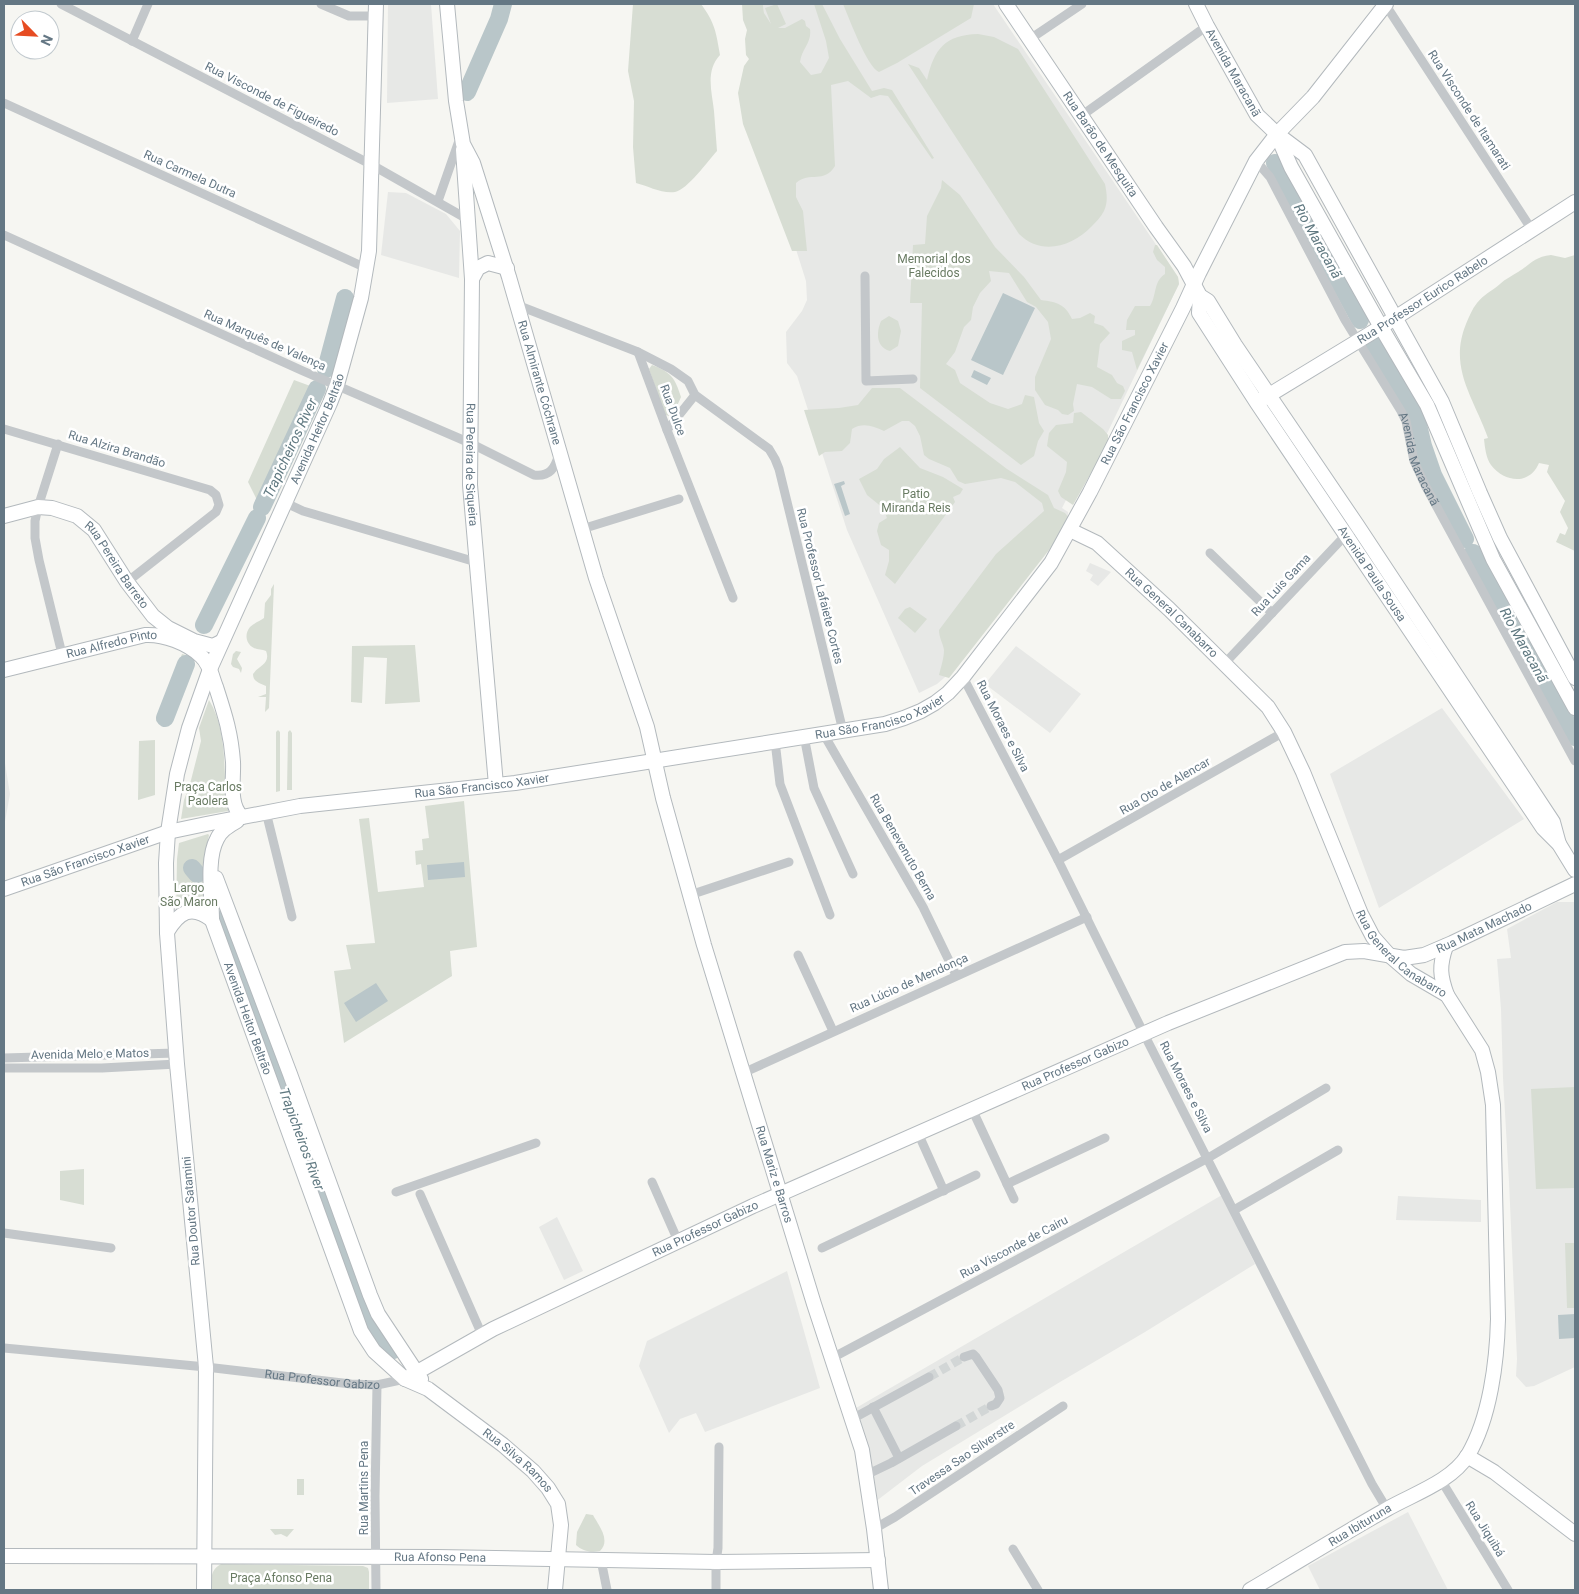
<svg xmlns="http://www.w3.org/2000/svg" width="1579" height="1594" font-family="Roboto,sans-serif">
<rect width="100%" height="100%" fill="#f6f6f2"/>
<path fill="#e7e8e6" d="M388 4H431L438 99 387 103Z
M763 4H993L1178 277 1179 284 1176 290 1077 496 1067 498 1062 508 1068 512V517L951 672 937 684 919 693 847 530 797 376 787 363 786 332 802 311 807 300 806 281 794 243Z
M388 192 406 193 446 214 460 231 459 278 381 255Z
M1090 563 1111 572 1098 586 1090 580 1093 575 1086 571Z
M1016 646 1081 694 1050 733 985 684Z
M1442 708 1524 819 1379 908 1330 774Z
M4 757 10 794 4 827Z
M1557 902H1575V1367L1534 1386 1526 1387 1516 1376 1517 1359 1509 1182 1503 1078 1501 1009 1497 959 1511 958 1507 929Z
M1222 1195 1255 1264 1145 1332 1060 1382 922 1466 875 1502 866 1449 856 1408Z
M1398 1196 1481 1200V1222L1396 1220Z
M557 1217 583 1271 564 1280 539 1227Z
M787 1271 820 1388 705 1432 696 1413 680 1419 669 1433 639 1366 647 1341Z
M1408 1512 1448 1590H1320L1308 1566Z"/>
<path fill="#d7ddd3" d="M633 4H701C715 23 716 32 720 55 705 71 712 92 714 111 715 124 716 138 717 151 708 161 687 190 675 192 662 194 648 186 636 183L633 147 634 101 628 71Z
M742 4H763L764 13 771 24 765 8 777 4 786 24 778 28H785L802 19 805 21 806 26 810 29C812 43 802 48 800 62L811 75 821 73 829 58 826 41 814 4H822L840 39 872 91 884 88 892 90 934 158 932 159 888 96 880 95 871 98 848 81 831 85 835 166C824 184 810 171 796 183V197L803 211 807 251H792L743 124 738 93 744 66 749 59 746 55 745 39 747 30 743 20Z
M843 4H974L971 18 897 63 879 72C867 67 849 18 843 4Z
M978 34 994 37 1018 49 1105 184C1107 194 1108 202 1104 211 1101 217 1096 222 1092 226 1072 247 1041 256 1019 234L908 64 919 68 927 80C934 49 945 35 978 34Z
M942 180 960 195 995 247 1024 277 1041 300C1057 302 1065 304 1072 319L1080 318 1090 313 1095 316 1094 323 1103 326 1110 333 1100 344 1097 367 1112 375 1117 383 1123 386 1125 391 1121 399H1111L1092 387 1077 384 1073 404 1074 411 1068 415 1062 414 1058 410 1045 405 1035 390V377L1051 339 1048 322 1036 307 1027 302 1009 273 989 271 991 281 980 293 973 307 971 320 964 327 955 352 946 364 955 370 960 383 990 403 1008 409 1022 404 1025 395 1034 397 1039 423 1044 431 1038 441 1034 456 1021 465 920 388 922 303H910L913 245 925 244 927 216 941 188Z
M1155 245H1157L1178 277 1179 284 1137 370 1132 352 1122 350V341L1135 335V330H1126L1127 320 1135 306H1150C1157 295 1153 282 1165 274V267L1157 260 1153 252Z
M1551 255 1565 258 1575 255V551L1556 542 1560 533 1565 535 1568 528 1560 512 1565 501 1547 472 1549 465 1539 463C1530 485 1505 483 1491 465 1486 458 1485 448 1484 439L1488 438C1474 398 1448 368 1466 324 1469 317 1472 309 1477 303 1484 294 1492 291 1500 284 1505 279 1512 276 1518 272 1531 264 1534 257 1551 255Z
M889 316 898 321 901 331 898 346 890 351C876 347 876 333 881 321Z
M652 365C671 372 675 378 681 397L673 415 670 416 665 415 649 369Z
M294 380 313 387 258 502 248 482Z
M872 388H900L1007 469 1048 495 1054 508 1065 513 1069 518 1066 525 1049 550 949 678 939 675C941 667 944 658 944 650 943 643 939 638 939 630L996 554 1044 511 1042 503 1015 482 1001 478 965 484 958 481 950 468 929 459 924 455 920 436 915 426 909 421H902L884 431C873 426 863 422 852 429L850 443 842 451 825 452 819 456 804 410 839 408 858 405Z
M1081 412 1103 429 1108 435V443L1073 505 1061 497 1058 491 1066 472 1067 462 1047 446 1049 433 1056 425 1073 423 1074 413Z
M900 447 920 468 943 477 963 489 960 494 953 497 955 502 895 584 885 575 889 561V550L881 545 877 531 879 523 887 518 883 508 867 495 859 479 877 469 884 459Z
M274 584 269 708 265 712 266 697H258L266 694V686C260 683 253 682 253 674 259 665 271 664 266 651 262 649 258 650 254 648 246 644 244 634 250 627 254 623 260 621 264 618L265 603 271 595V589Z
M910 607 927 619 915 633 898 618 905 609Z
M415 645 420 702 385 704 387 658 364 657 362 703 351 702 352 646Z
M236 651 241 652 237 659 242 668 241 673 239 669 233 667 231 664 233 654Z
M182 654 186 655 190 661 167 726 156 721Z
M209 700C223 723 224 751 225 777L228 782V811L181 819 184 800 190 784 201 741 199 728Z
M278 730 280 732V791L276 792V732Z
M290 730 292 733V790H287L288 732Z
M155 740V795L138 800 139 741Z
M464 801 477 947 450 951 452 976 344 1043 334 971 351 969 346 945 375 943 359 819 369 818 378 892 424 887 421 864 416 865 415 851 423 850 422 839 429 838 425 806Z
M208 834 209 835 204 862V911L176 915 177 859 179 843Z
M1575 1087V1188L1536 1189 1531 1089Z
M84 1169V1205L60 1200V1171Z
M1565 1243H1575V1308H1567Z
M297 1479H304V1495H297Z
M586 1514 593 1515C599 1526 611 1540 600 1551 591 1553 582 1551 576 1545L577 1532Z
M270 1529H294L287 1537 281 1534 275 1535Z
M221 1564 363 1566 368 1568 369 1572V1590H212C211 1579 210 1570 221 1564Z"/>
<path fill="#b9c6c9" d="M1003 293 1035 308 1003 375 971 360Z
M974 370 991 378 987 385 971 377Z
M844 481 845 484 841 486 850 514 845 516 834 484Z
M464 862 465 877 428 880 427 865Z
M376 983 388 1001 356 1022 344 1003Z
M1575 1314V1338L1559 1339 1558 1315Z"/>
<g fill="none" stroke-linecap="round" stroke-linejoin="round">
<path stroke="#b9c6c9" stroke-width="18" d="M467 92 499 19 503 4
M1275 163 1360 320
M1374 343 1416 416 1423 446 1433 475 1465 539
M326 369 345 298
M262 507 317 389
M1473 553 1575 737
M204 625 257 518
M165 718 186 664
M192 868 197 874
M221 920 368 1319 378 1339 394 1350"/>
<path stroke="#d2d6d6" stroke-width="9" stroke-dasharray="9 4.5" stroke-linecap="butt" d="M929 1377 964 1357
M956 1426 991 1406"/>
<defs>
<g id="secondary">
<path id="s3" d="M447 4 456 101 463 144 473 163 509 277 596 578 647 727 663 798 704 945 814 1304 862 1450 874 1529 881 1590"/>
<path id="s4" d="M1006 4 1156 227 1184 266 1200 296 1208 301 1235 345 1357 525 1553 822 1559 844"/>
<path id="s5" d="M1196 4 1207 26 1257 115 1277 134 1305 155 1442 402 1480 493 1500 538 1575 678"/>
<path d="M1277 135 1291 167 1381 327 1427 405 1493 559 1575 708"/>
<path id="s6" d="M463 150 472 279 470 485 496 785"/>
<path d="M472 279 478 268 488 263 507 268"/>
<path id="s7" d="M1200 296 1199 313 1257 403 1543 828 1559 844 1575 870"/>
<path id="s8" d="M1261 400 1381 327 1575 202"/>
<path id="s9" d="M4 516 38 507 52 508 77 516 94 530 127 582 153 616 168 628 194 641 213 646 221 642"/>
<path id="s10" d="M1070 530 1097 543 1169 609 1268 707 1284 732 1303 772 1361 914 1373 937 1389 955 1411 974 1447 995 1482 1050 1488 1072 1493 1105 1498 1319C1497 1361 1490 1418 1468 1455 1451 1482 1413 1494 1387 1509 1341 1535 1296 1563 1250 1590"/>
<path id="s11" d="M4 670 145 635C164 634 187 643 201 656 210 664 212 677 216 687 225 715 231 733 233 762 234 779 228 804 242 817"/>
<path id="s12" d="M237 821C229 826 221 830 217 839 206 859 212 897 212 920L361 1331 374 1351 405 1379 428 1389 503 1445 533 1471 548 1488 558 1504 561 1525 555 1590"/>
<path d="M216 878 290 1074 370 1295 378 1314 421 1379"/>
<path id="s13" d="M4 889 168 832 206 824 300 806 515 783 885 724 904 718 921 711 935 703 948 693 963 677 1051 563 1090 492 1183 308 1199 273 1256 161 1277 134 1313 97 1386 4"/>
<path d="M167 932C179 912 191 904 212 920"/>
<path d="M1446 946C1439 966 1440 976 1447 995"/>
<path id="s14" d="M405 1379 493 1329 753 1206 1168 1023 1345 952 1364 951 1404 958 1424 955 1452 943 1575 884"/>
<path d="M1467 1456 1494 1472 1575 1534"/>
<path id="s15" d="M4 1556 437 1557 716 1562 878 1560"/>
<path id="s16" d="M204 1590 206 1367 177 1064 167 933 166 863 168 832 177 774 189 728 210 669 330 403 337 385 361 298 369 251 376 4"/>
</g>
</defs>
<use href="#secondary" stroke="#b3b9bd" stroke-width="16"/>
<g stroke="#c3c7ca" stroke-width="9">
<path d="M61 4 372 165 469 220"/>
<path d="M321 4 349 16H375"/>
<path d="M1385 4 1532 230"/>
<path d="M1030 39 1082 4"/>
<path d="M132 41 148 4"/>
<path d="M4 103 366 268"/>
<path d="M1081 116 1207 26"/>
<path id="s1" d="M1256 161 1270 177 1345 320 1401 411 1406 421 1414 461 1425 485 1575 761"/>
<path d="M438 201 461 135"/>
<path d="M4 235 303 371 470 443 534 475C550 477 555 468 559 454"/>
<path d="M865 276 866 381 913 379"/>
<path d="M517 305 638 352 671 369 688 381 695 395 769 449 775 459 779 469 843 731"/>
<path d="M638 352 667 430 733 598"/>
<path d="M4 429 210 490 216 495 219 505 216 512 127 582"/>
<path d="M667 430 695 395"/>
<path d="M58 444 38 507 35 521V538L39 560 62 654"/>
<path d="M286 503 303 511 476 562"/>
<path d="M582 529 679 499"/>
<path d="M1210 553 1272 613"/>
<path d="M1225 663 1342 539 1357 525"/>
<path d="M963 677 1058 860 1144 1034 1372 1484 1387 1509"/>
<path d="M823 733 923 907 956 975"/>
<path d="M804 736 814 788 853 874"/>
<path d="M775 741 780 784 830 915"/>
<path d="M266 812 292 917"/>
<path d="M1058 860 1284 732"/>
<path d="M690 895 789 862"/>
<path d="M798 955 833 1031"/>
<path d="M4 1058 176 1053"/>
<path d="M4 1068H102L177 1064"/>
<path d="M743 1073 1087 917"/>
<path d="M972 1109 1014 1199"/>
<path d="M918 1133 944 1191"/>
<path d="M652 1182 678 1241"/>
<path d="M1007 1184 1105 1138"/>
<path d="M396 1192 536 1143"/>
<path d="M420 1194 482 1335"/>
<path d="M1234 1210 1338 1150"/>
<path d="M4 1233 111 1248"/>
<path d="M822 1248 976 1175"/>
<path id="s2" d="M4 1348 206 1367 351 1384 377 1385 405 1379"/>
<path d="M964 1357 973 1354 976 1357 998 1390 1000 1398 996 1404 991 1406"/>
<path d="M832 1358 1208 1158 1326 1088"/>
<path d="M873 1407 899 1458"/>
<path d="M852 1419 929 1377"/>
<path d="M866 1475 891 1463 956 1426"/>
<path d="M1441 1480 1508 1590"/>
<path d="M874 1529 895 1517 1063 1406"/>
<path d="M1013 1549 1038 1590"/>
<path d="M601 1560 607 1590"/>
<path d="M376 1590 375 1496 377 1385"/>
<path d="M716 1590V1562L718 1548 719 1447"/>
</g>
<use href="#secondary" stroke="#fff" stroke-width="14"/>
</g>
<g text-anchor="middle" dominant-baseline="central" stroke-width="5" stroke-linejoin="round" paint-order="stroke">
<g font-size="12" fill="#647784" stroke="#fff">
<text stroke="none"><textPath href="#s5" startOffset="78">Avenida Maracanã</textPath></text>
<text transform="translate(272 99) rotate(27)">Rua Visconde de Figueiredo</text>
<text transform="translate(1469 110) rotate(57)">Rua Visconde de Itamarati</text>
<text stroke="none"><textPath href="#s4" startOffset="169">Rua Barão de Mesquita</textPath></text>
<text transform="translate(190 174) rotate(24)">Rua Carmela Dutra</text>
<text stroke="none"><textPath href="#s8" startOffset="190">Rua Professor Eurico Rabelo</textPath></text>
<text transform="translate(265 340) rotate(24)">Rua Marquês de Valença</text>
<text stroke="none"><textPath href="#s3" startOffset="392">Rua Almirante Cóchrane</textPath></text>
<text stroke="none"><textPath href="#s13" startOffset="1316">Rua São Francisco Xavier</textPath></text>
<text transform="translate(673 410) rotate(70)">Rua Dulce</text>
<text stroke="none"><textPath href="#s16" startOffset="1192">Avenida Heitor Beltrão</textPath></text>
<text transform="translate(117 449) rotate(17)">Rua Alzira Brandão</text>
<text stroke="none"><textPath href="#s1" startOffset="341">Avenida Maracanã</textPath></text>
<text stroke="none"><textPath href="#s6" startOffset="315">Rua Pereira de Siqueira</textPath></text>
<text stroke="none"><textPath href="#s9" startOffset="139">Rua Pereira Barreto</textPath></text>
<text stroke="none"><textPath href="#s7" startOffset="330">Avenida Paula Sousa</textPath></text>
<text transform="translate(1281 585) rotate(-47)">Rua Luis Gama</text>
<text transform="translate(820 586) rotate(76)">Rua Professor Lafaiete Cortes</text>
<text stroke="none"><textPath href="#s10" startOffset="132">Rua General Canabarro</textPath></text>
<text stroke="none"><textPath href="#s11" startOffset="111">Rua Alfredo Pinto</textPath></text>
<text stroke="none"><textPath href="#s13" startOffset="896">Rua São Francisco Xavier</textPath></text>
<text transform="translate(1003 726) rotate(63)">Rua Moraes e Silva</text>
<text stroke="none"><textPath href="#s13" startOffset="491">Rua São Francisco Xavier</textPath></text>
<text transform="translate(1165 786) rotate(-30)">Rua Oto de Alencar</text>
<text transform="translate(903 847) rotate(60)">Rua Benevenuto Berna</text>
<text stroke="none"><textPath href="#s13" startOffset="86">Rua São Francisco Xavier</textPath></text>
<text stroke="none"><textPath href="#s14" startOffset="1179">Rua Mata Machado</textPath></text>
<text stroke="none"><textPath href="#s10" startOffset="552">Rua General Canabarro</textPath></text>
<text transform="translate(909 983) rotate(-24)">Rua Lúcio de Mendonça</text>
<text stroke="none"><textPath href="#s12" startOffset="214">Avenida Heitor Beltrão</textPath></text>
<text transform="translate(90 1054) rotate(-1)">Avenida Melo e Matos</text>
<text stroke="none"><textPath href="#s14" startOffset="741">Rua Professor Gabizo</textPath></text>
<text transform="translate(1186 1087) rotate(63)">Rua Moraes e Silva</text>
<text stroke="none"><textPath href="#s3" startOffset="1218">Rua Mariz e Barros</textPath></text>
<text transform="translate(191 1211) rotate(-95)">Rua Doutor Satamini</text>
<text stroke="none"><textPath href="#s14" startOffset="336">Rua Professor Gabizo</textPath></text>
<text transform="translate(1014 1247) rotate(-28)">Rua Visconde de Cairu</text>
<text stroke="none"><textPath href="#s2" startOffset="320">Rua Professor Gabizo</textPath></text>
<text transform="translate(962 1458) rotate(-34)">Travessa Sao Silverstre</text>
<text stroke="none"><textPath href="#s12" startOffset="752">Rua Silva Ramos</textPath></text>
<text transform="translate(364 1488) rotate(-90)">Rua Martins Pena</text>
<text transform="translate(1360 1525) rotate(-31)">Rua Ibituruna</text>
<text transform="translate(1485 1529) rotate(58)">Rua Jiquibá</text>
<text stroke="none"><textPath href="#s15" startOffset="436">Rua Afonso Pena</textPath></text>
</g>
<g font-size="12" fill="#697b63" stroke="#fff">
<text x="934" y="259">Memorial dos<tspan x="934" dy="14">Falecidos</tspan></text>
<text x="916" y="494">Patio<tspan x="916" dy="14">Miranda Reis</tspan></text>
<text x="208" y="787">Praça Carlos<tspan x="208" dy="14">Paolera</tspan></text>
<text x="189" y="888">Largo<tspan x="189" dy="14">São Maron</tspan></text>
<text x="281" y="1578">Praça Afonso Pena</text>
</g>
<g font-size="14" font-style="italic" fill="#607981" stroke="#fff">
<text transform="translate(1318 241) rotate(61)">Rio Maracanã</text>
<text transform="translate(290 448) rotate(-65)">Trapicheiros River</text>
<text transform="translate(1524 645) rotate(61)">Rio Maracanã</text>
<text transform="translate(302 1139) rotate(70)">Trapicheiros River</text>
</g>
</g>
<rect width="1579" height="1594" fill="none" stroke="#647784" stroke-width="10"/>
<g transform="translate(35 35) rotate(114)"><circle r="24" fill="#ffffff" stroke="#c1c9ce"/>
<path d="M0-4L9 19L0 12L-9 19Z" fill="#e64c22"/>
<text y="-8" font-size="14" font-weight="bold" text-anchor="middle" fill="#647784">N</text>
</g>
</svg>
